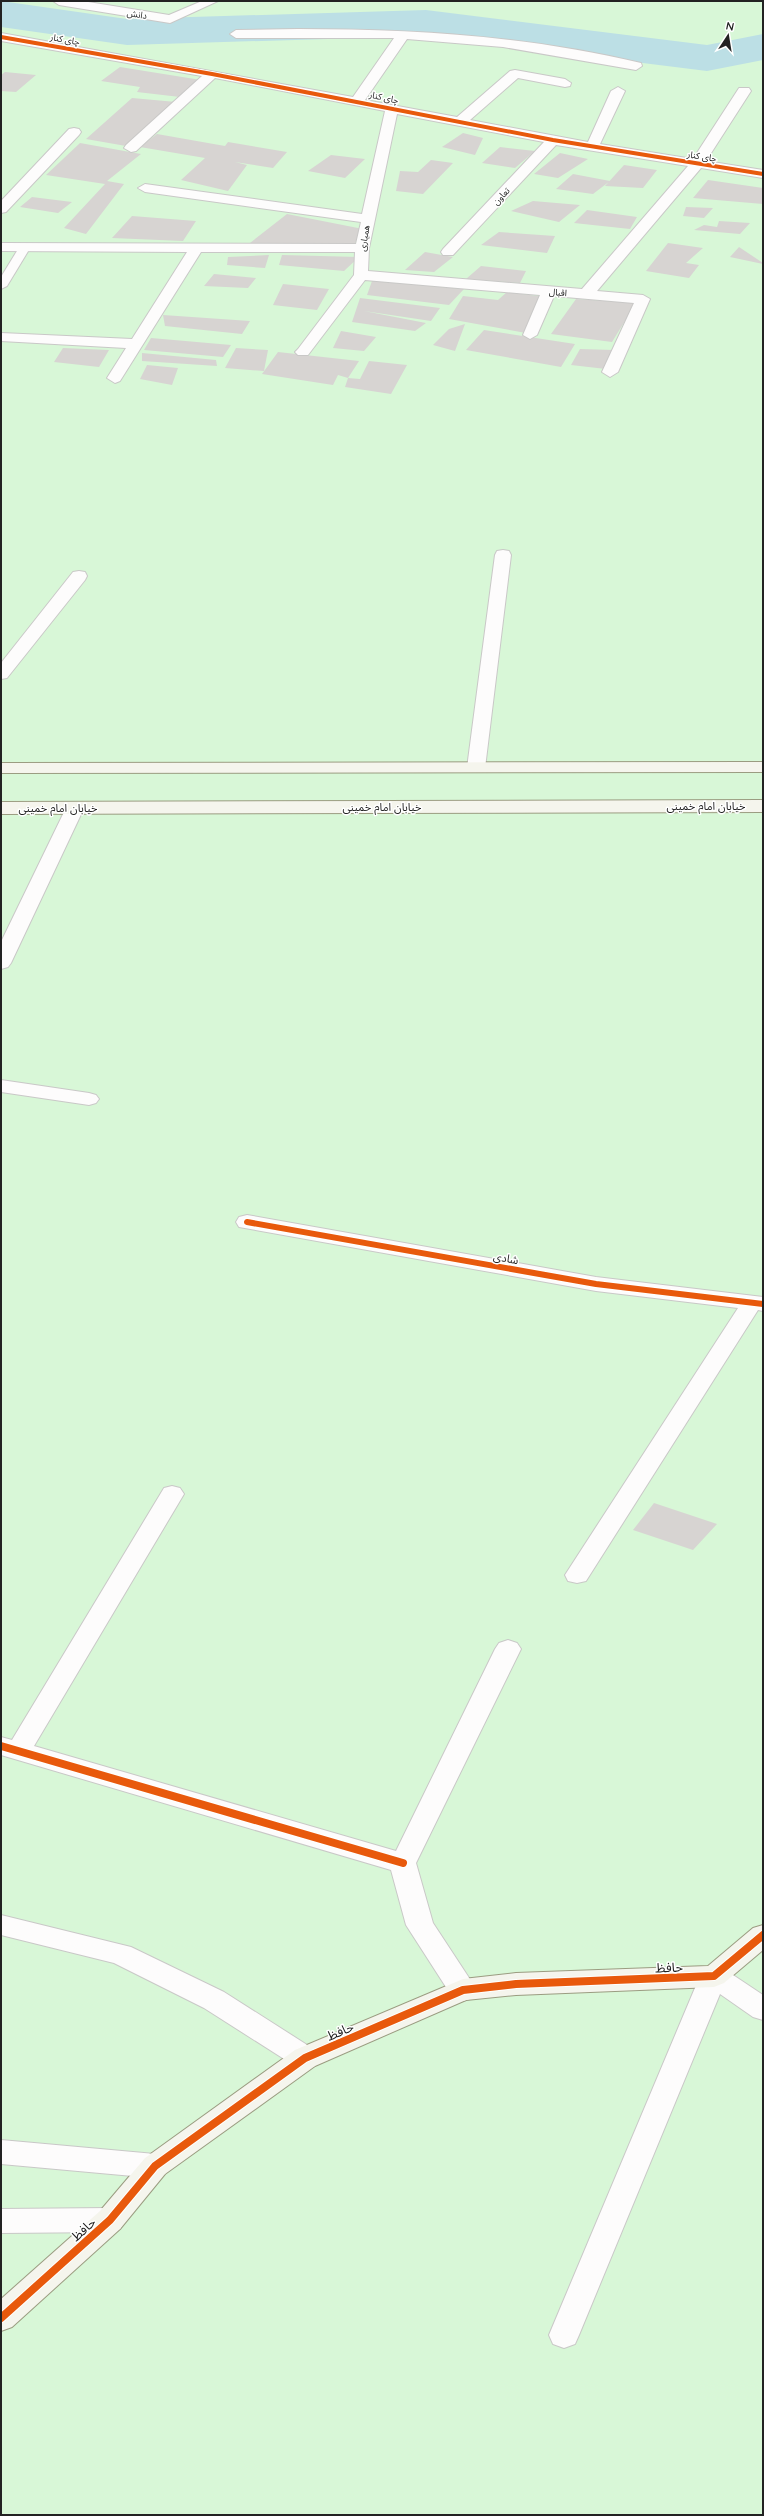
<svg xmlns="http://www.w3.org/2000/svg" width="764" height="2516" font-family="Quicksand,'Noto Sans Arabic',sans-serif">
<rect width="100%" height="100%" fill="#f0eeeb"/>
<path fill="#d8f7d7" d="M1 1H763V2515H1Z"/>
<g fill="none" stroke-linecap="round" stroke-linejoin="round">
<path fill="#bcdfe5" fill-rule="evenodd" d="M1 1 127 19 426 10 707 45 763 34V60L707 71 426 36 127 45 1 27Z"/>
</g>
<path fill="#d7d4d2" d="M120 67 201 80 180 97 137 92 140 87 101 81Z
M5 72 36 75 16 92 1 91V75Z
M132 98 176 102 126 146 86 139Z
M463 133 483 138 475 155 442 147Z
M157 134 225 146 228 142 287 152 273 168 235 162 247 165 228 191 181 180 205 158 140 147Z
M80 143 141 154 107 181 124 184 86 234 64 228 105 184 46 175Z
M500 147 535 151 515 168 482 163Z
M560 153 588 159 558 178 534 174Z
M331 155 365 159 345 178 308 171Z
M431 160 453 163 423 194 396 191 400 171 418 172Z
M624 165 657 170 643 188 605 186Z
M573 174 610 181 593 194 556 189Z
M708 180 763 188V204L693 198Z
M32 197 72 202 58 213 20 207Z
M533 201 580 205 559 222 511 211Z
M686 207 713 208 704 218 683 216Z
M587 210 637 217 630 229 574 223Z
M287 214 363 229 355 243H250Z
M132 216 196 221 183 241 112 238Z
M719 221 750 223 740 234 694 230 704 225 717 227Z
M499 232 555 236 547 253 481 245Z
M668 243 703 248 686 263 699 265 689 278 646 271Z
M739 247 763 263V264L730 257Z
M425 252 453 257 434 272 405 270Z
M269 255 265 268 227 265 228 257Z
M282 255 359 257 344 271 279 265Z
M481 266 526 271 520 283 466 279Z
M214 274 256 278 248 288 204 286Z
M372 281 464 289 449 305 367 295Z
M283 284 329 289 317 310 273 305Z
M507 292 545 297 526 333 449 319 463 296 498 300Z
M360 298 440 308 431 321 364 311 426 323 415 331 352 322Z
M576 299 636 303 612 342 551 334Z
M163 315 250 321 242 334 165 326Z
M465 324 455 351 433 345 449 329Z
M484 330 575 344 561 367 466 350Z
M341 331 376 337 364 351 333 348Z
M151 338 231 345 223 357 144 350Z
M63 348 109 350 99 367 54 362Z
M236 348 268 350 264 371 225 368Z
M580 349 614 350 606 369 571 365Z
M278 352 359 361 348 378 338 375 333 385 262 374Z
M142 353 216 360 217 366 142 361Z
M369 361 407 365 391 394 345 387 348 378 360 379Z
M147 365 178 368 172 385 140 379Z
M654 1503 717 1524 693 1550 633 1530Z"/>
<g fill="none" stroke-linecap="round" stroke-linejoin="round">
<defs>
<path id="lane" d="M24 245 30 248 7 286 1 289V277L20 246Z"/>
<path id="street" d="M53 1H82L169 15 202 1H218L170 23 59 5Z
M298 29C413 29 529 36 641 63L642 66 636 70 503 47 407 39 365 100 457 117 510 71 515 70 565 79 571 83 570 86 565 87 518 78 470 120 588 142 611 91 618 87 625 91 600 144 693 159 739 88H749L751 91 706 161 763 170V178L701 168 597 291 643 295 650 299 618 372 610 377 602 372 634 303 554 296 537 335 530 339 523 335 540 295 365 280 308 355H298L295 352 298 349 354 275 355 252H201L120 381 115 383 107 378 126 348 1 341V333L132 339 187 252 1 251V243L356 244 361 222 145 192 138 188 145 184 362 214 385 111 215 78 136 151 131 152 124 148 126 145 202 76 1 41V33L353 97 394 38H236L230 34 236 30ZM397 114 544 142 443 249 441 252 443 255H453L556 145 688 166 582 289 368 271 369 248Z
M74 128 79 129 81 132 79 135 6 212 1 213V201L69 129Z
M503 550 509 551 511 555 485 768 482 772H470L467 768 495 555 497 551Z
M79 571 85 572 87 576 85 580 7 678 1 679V663L73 572Z
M75 802 82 804 84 808 11 963 8 967 1 969V942L66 808 68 804Z
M1 1080 89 1093 96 1095 99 1099 96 1103 89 1105 1 1092Z
M247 1215 596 1277 763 1297V1311L758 1310 586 1581 577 1583 568 1581 565 1575 738 1308 596 1291 239 1227 236 1222 239 1217Z
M172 1486 180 1488 184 1494 34 1746 396 1851 495 1649 499 1643 508 1640 517 1643 521 1649 416 1863 433 1923 477 1990 473 1998 463 2001 453 1998 406 1925 391 1870 1 1755V1737L12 1740 164 1488Z
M1 1915 131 1947 224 1992 315 2050 319 2058 315 2066 305 2069 295 2066 204 2008 114 1963 1 1935Z
M714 1965 724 1969 763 1995V2020L753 2017 720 1994 579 2335 575 2344 564 2348 553 2344 549 2335 700 1976 704 1969Z
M1 2140 155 2154 165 2158 169 2166 165 2174 155 2178 1 2164Z
M110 2208 120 2211 125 2220 120 2229 110 2232 1 2233V2209Z"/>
<path id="secondary" d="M763 762V772L1 773V763Z
M763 800V812L1 814V802Z
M763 1925V1950L724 1983 714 1987 516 1995 466 2000 315 2066 165 2174 120 2229 12 2327 1 2331V2299L100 2211 145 2158 295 2050 463 1979 516 1973 708 1966 753 1928Z"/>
</defs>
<use href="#lane" stroke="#c9c8c7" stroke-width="2"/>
<use href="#street" stroke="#c9c8c7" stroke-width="2"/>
<use href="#secondary" stroke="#9b9c81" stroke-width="2"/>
<use href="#lane" fill="#fdfcfc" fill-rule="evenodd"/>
<use href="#street" fill="#fdfcfc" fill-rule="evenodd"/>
<use href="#secondary" fill="#f5f5ed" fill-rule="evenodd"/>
<defs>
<path id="cycleway-far2" d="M1 37 212 74 553 140 763 174"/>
<path id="cycleway-far1" d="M247 1222 596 1284 763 1304"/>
<path id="cycleway" d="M1 1746 403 1863
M1 2318 110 2220 155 2166 305 2058 463 1990 516 1984 714 1976 763 1935"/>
</defs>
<use href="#cycleway-far2" stroke="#fff" stroke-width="5.5"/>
<use href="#cycleway-far1" stroke="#fff" stroke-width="8"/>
<use href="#cycleway" stroke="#fff" stroke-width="10"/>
<use href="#cycleway-far2" stroke="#e8590c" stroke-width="4"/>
<use href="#cycleway-far1" stroke="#e8590c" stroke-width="6"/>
<use href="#cycleway" stroke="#e8590c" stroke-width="8"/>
</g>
<g text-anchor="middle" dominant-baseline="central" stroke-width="3" stroke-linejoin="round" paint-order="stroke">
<g font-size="9" fill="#222" stroke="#fff">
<text transform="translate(137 14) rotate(9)">دانش</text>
<text transform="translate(65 39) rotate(10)">چای کنار</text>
<text transform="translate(384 97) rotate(12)">چای کنار</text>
<text transform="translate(702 156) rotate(9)">چای کنار</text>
<text transform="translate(501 196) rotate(-47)">تعاون</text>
<text transform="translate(364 238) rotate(-80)">همیاری</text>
<text transform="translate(558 292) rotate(5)">اقبال</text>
</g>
<g font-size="11" fill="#222" stroke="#fff">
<text x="706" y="806">خیابان امام خمینی</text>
<text x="382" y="807">خیابان امام خمینی</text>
<text x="58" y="808">خیابان امام خمینی</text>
<text transform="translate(506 1258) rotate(10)">شادی</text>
</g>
<g font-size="13" fill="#222" stroke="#fff">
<text transform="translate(669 1967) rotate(-2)">حافظ</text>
<text transform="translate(340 2031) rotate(-23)">حافظ</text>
<text transform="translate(83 2229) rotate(-42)">حافظ</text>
</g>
</g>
<rect width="764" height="2516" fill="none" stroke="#222222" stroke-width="4"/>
<g transform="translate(728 36) rotate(12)" stroke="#ffffff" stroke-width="3" paint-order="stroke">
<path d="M0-3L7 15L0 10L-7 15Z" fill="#222222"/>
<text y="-6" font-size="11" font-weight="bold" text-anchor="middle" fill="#222222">N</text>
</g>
</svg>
